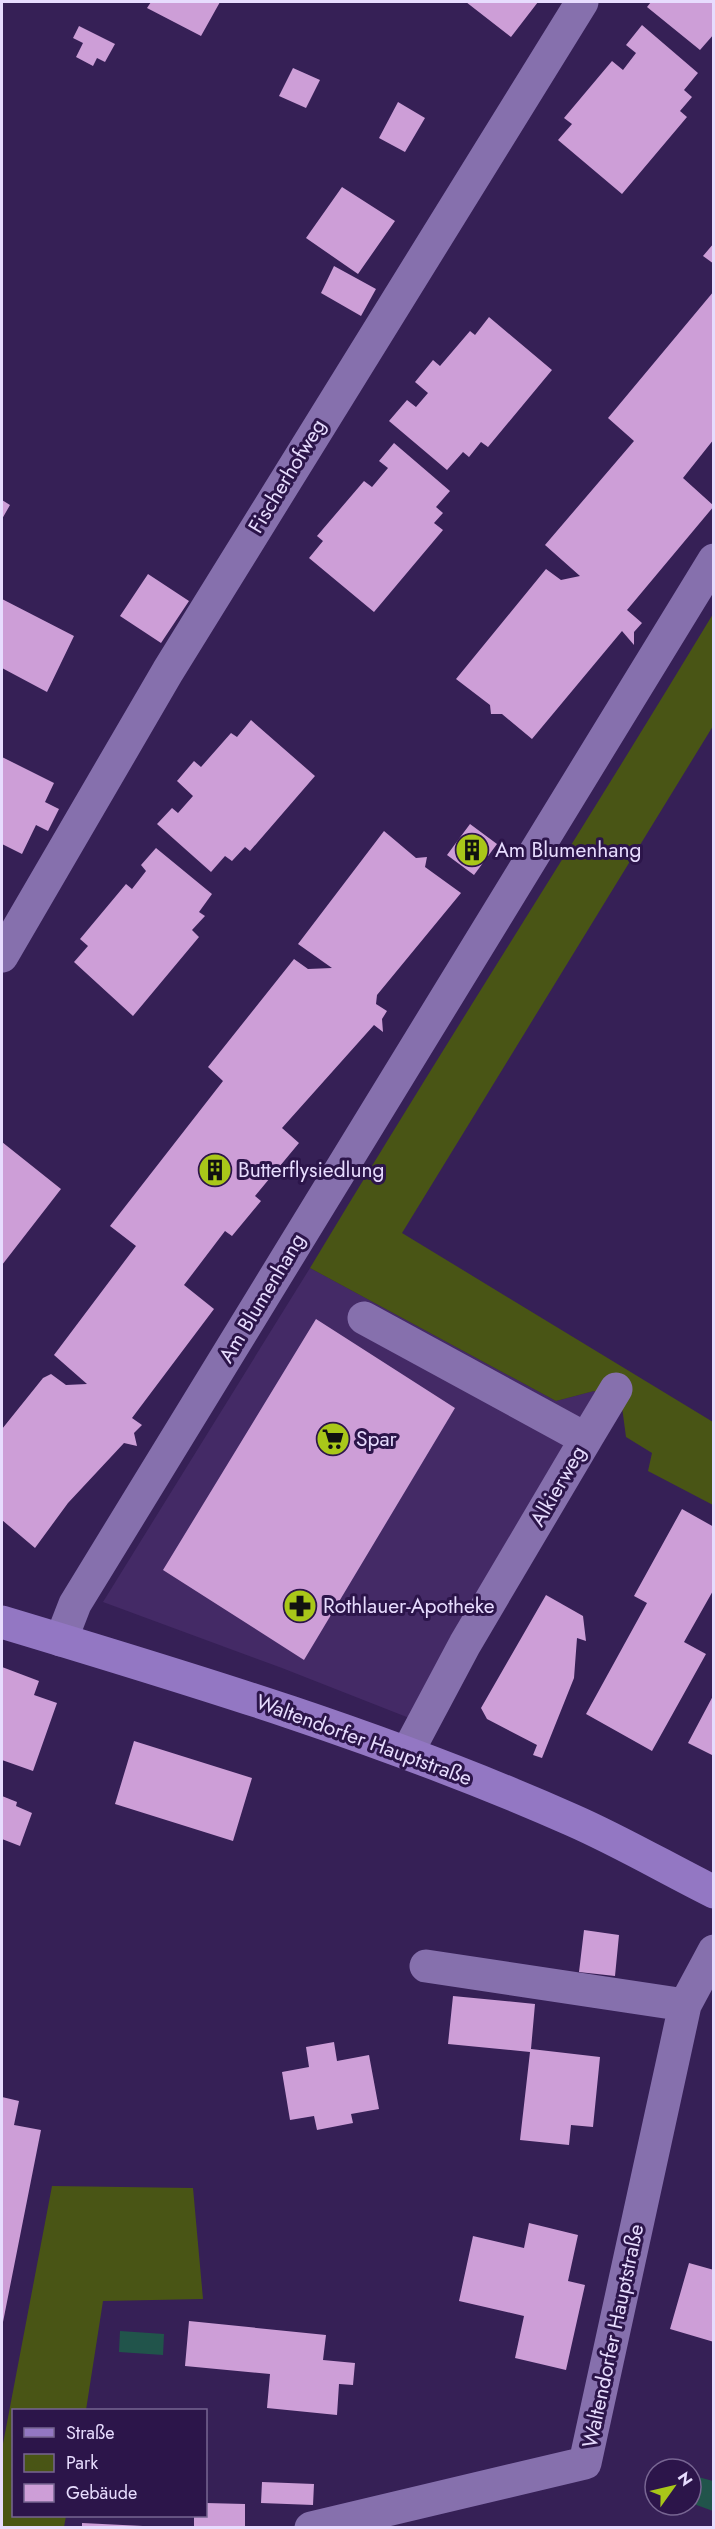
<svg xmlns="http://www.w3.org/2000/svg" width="715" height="2529" font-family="Jost,sans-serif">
<rect width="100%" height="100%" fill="#362056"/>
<path fill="#442a66" d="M310 1268 556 1401 594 1391 608 1399 422 1723 282 1668 103 1602Z"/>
<path fill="#495515" d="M713 614V726L402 1233 713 1422V1505L648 1471 652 1453 626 1437 622 1407 594 1391 556 1401 310 1268C442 1048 581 833 713 614Z
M52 2186 193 2188 203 2299 103 2301 86 2410H14V2516H66L64 2527H2V2449Z"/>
<path fill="#21544b" d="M120 2331 164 2334 163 2355 119 2352Z
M691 2475 713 2481V2511L691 2503Z"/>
<path fill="#cd9ed7" d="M151 2H220L201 36 147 8Z
M466 2H538L511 37Z
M651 2H714V34L700 50 647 7Z
M642 25 698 73 684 90 692 97 680 111 687 117 622 194 558 140 572 124 564 118 612 61 623 70 636 53 626 45Z
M79 26 115 44 105 62 97 58 93 66 76 57 83 43 73 38Z
M293 68 320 80 306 108 279 96Z
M398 102 425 118 405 152 379 138Z
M342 187 395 221 358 274 306 238Z
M714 243V264L703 256Z
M334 266 376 289 361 316 321 293Z
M714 291V439L683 478 714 506 627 610 642 623 634 632V645L622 631 532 739 502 714H491L490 705 456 679 546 569 561 580 580 576 545 545 634 441 608 418Z
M489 317 552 370 488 447 481 442 469 457 463 452 447 470 389 421 407 400 416 407 428 393 415 382 433 360 440 366 470 331 475 335Z
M394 443 450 491 436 507 443 513 434 523 443 530 374 612 309 558 323 541 317 536 364 481 372 487 388 468 379 461Z
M2 500 10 505 2 519Z
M148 574 189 601 161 643 120 616Z
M2 599 74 636 47 692 2 668Z
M251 720 315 776 250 851 245 847 232 861 225 856 211 872 157 824 172 808 178 813 193 796 177 781 194 761 201 767 231 733 237 737Z
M2 757 54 783 45 802 59 809 48 831 36 825 22 854 2 844Z
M470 824 497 844 474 875 447 855Z
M384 831 416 858 427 857 425 867 461 893 377 995 376 1004 387 1011 382 1019 383 1032 374 1025 282 1128 299 1143 255 1196 261 1201 232 1236 225 1231 184 1285 214 1309 132 1418 142 1425 134 1433 137 1446 124 1443 68 1503 35 1548 2 1520V1429L43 1378 51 1374 66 1385 87 1384 54 1355 136 1246 110 1226 223 1081 208 1067 294 959 308 969 332 968 298 944Z
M156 848 212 894 199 912 205 916 192 930 199 937 133 1016 74 962 88 946 80 939 126 884 132 889 146 871 141 865Z
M2 1142 61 1189 2 1265Z
M316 1319 455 1408 304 1660 163 1570Z
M682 1509 714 1527V1589L684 1642 706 1654 652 1751 586 1714 647 1603 634 1596Z
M546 1595 583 1616 586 1641 577 1638 574 1678 542 1758 533 1755 537 1745 487 1719 481 1708Z
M2 1667 39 1681 34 1695 57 1703 33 1771 2 1760Z
M714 1694V1756L688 1743Z
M134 1741 252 1778 233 1841 115 1804Z
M2 1796 17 1802 16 1806 32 1813 20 1846 2 1839Z
M584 1930 619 1935 615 1976 579 1972Z
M453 1996 535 2004 531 2049 600 2057 593 2127 571 2125 569 2145 520 2140 530 2052 448 2044Z
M334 2042 337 2061 369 2055 379 2109 351 2114 353 2123 317 2130 314 2116 290 2120 282 2072 309 2067 306 2047Z
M2 2097 19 2101 14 2125 41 2130 3 2322Z
M529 2223 578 2235 568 2281 585 2285 566 2370 515 2358 524 2316 459 2301 473 2236 524 2248Z
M689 2263 714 2270V2342L670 2329Z
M189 2321 326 2335 323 2360 355 2363 353 2385 339 2384 337 2415 267 2408 270 2374 185 2366Z
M262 2482 314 2484 313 2505 261 2503Z
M206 2503 245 2504V2528H194V2516H206Z
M82 2523 143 2526V2528H82Z"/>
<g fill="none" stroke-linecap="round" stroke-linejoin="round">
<path stroke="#8670ad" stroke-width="33" d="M2 956 168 671 582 2
M364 1318 586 1439 465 1644 407 1753
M586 1439 616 1389
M61 1640 75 1604 714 560
M426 1966 685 2005
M311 2528 585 2463 685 2005 714 1951"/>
<path stroke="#9377c3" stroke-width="33" d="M2 1622C195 1680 387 1738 572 1820 620 1841 666 1868 714 1892"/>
</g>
<defs>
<symbol id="building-disc" viewBox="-11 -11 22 22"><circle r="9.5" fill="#a9c719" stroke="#2c154a"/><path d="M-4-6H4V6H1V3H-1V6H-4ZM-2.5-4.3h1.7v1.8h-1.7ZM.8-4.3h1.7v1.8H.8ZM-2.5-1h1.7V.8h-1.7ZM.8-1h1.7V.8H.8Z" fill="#111"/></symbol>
<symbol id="supermarket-disc" viewBox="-11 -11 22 22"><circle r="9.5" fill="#a9c719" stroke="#2c154a"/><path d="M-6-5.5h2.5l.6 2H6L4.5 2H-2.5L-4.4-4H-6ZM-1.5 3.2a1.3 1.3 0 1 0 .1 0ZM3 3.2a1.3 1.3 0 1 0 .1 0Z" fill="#111"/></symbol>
<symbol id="pharmacy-disc" viewBox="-11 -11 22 22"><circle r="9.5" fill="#a9c719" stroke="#2c154a"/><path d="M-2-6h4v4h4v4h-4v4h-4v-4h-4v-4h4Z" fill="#111"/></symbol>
</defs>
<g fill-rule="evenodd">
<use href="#building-disc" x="453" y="831" width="38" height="38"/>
<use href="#building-disc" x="196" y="1151" width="38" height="38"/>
<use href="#supermarket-disc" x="314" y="1420" width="38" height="38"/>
<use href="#pharmacy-disc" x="281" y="1587" width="38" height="38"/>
</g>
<g text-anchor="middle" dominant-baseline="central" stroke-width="6" stroke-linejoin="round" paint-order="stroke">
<g font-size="21" fill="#e7dcfe" stroke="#2c154a">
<text transform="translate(287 476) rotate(-59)">Fischerhofweg</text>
<text transform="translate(262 1298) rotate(-59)">Am Blumenhang</text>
<text transform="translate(558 1486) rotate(-60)">Alkierweg</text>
<text transform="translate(364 1740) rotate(20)">Waltendorfer Hauptstraße</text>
<text transform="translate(613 2336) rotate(-78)">Waltendorfer Hauptstraße</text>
</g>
<g font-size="21" fill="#e7dcfe" stroke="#2c154a" text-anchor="start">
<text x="495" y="850">Am Blumenhang</text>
<text x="238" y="1170">Butterflysiedlung</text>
<text x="356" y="1439">Spar</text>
<text x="323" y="1606">Rothlauer-Apotheke</text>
</g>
</g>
<rect width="715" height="2529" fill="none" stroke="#e7dcfe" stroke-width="6"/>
<rect x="12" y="2409" width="195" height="108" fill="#2c154a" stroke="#776592" stroke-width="1.5"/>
<rect x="24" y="2428" width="30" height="9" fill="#9377c3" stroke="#776592" stroke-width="1.5"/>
<text x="66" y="2439" font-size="18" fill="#e7dcfe">Straße</text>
<rect x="24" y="2454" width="30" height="18" fill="#495515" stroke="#776592" stroke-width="1.5"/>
<text x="66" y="2469" font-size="18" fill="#e7dcfe">Park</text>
<rect x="24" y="2484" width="30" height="18" fill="#cd9ed7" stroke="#776592" stroke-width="1.5"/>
<text x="66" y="2499" font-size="18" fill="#e7dcfe">Gebäude</text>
<g transform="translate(673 2487) rotate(56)"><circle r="28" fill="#2c154a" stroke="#776592" stroke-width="1.5"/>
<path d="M0-4.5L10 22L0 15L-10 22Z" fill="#a9c719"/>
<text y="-9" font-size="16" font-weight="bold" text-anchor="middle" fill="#e7dcfe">N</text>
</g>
</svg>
